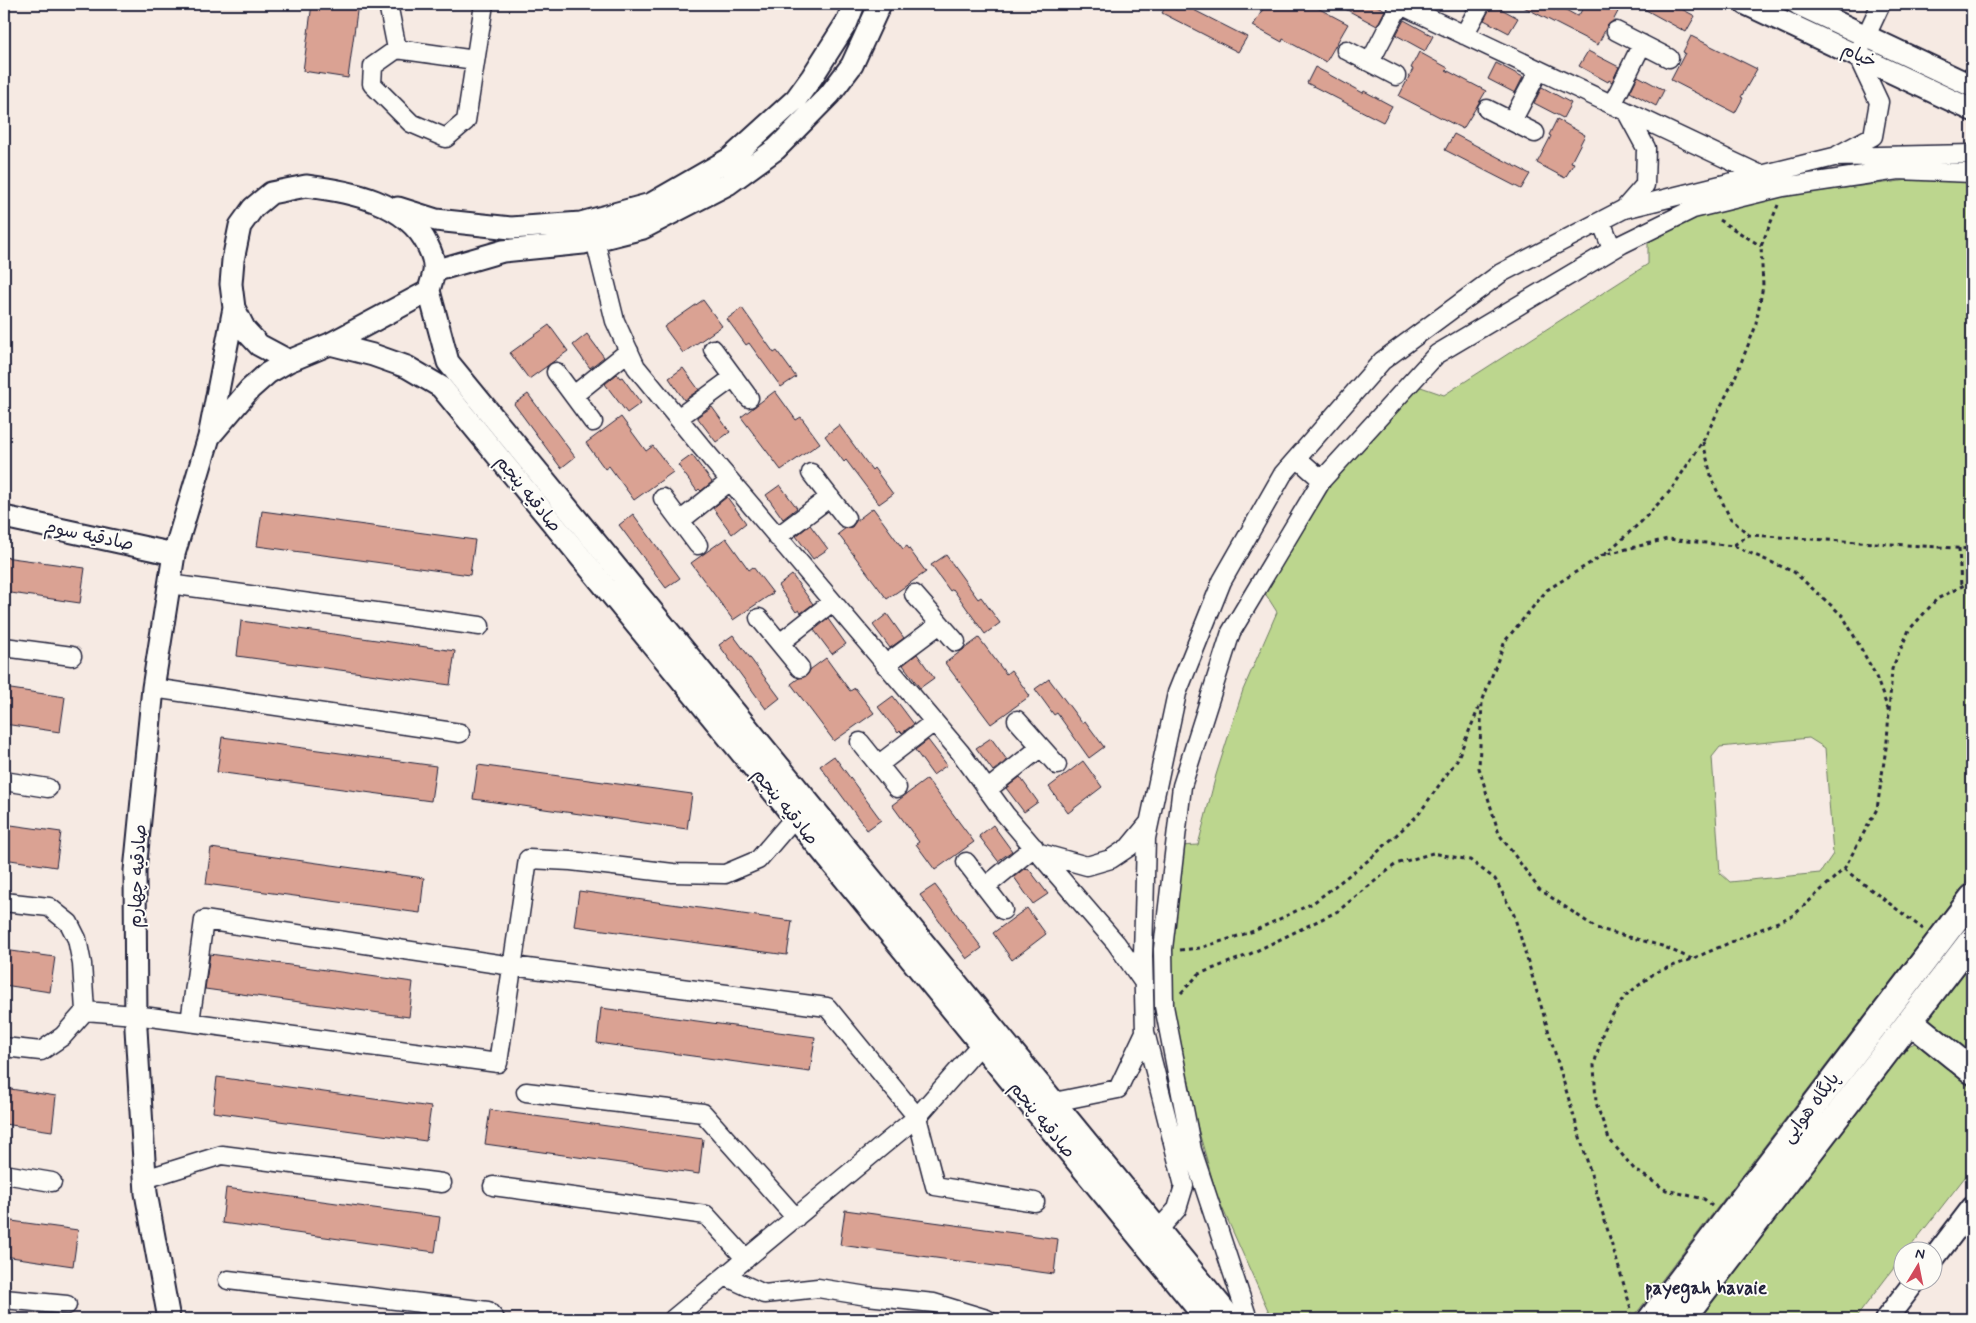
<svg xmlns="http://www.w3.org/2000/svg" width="1976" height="1323" font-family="Mynerve,'Playpen Sans Arabic',sans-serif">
<rect width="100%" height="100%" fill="#f6eae3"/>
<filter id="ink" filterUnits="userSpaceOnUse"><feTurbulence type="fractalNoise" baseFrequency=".02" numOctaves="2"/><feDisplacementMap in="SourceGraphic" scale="10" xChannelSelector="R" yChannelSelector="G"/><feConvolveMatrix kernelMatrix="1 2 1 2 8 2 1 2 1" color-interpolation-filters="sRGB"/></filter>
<g filter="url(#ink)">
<path fill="#bcd68e" stroke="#6f7c64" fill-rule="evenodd" d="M1909 180 1972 182V875L1632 1319H1272L1217 1196 1197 1125 1168 1005 1169 951 1179 846 1198 845 1216 775 1243 690 1277 612 1263 590 1334 477 1415 385 1444 395 1648 264V239L1703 213 1781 196ZM1809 738 1825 748 1833 854 1820 873 1730 882 1720 873 1712 757 1720 747Z
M1972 953V1059L1931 1026 1925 1017Z
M1915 1043 1972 1089V1168L1908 1250H1904L1903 1256 1855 1319H1693L1899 1050Z"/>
<path fill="#daa293" stroke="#22223b" d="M312 4H358L348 78 303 71Z
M1167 4H1182L1247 37 1238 52 1162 13Z
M1266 4H1310L1348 24 1326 62 1283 39 1282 42 1253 26Z
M1336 4H1373L1385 10 1377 26Z
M1492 4 1518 18 1509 33 1484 20Z
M1518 4H1555L1577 16 1579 15 1585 4H1622L1613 21 1607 26 1598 45Z
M1635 4H1672L1695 16 1686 32Z
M1404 20 1433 36 1425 51 1396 35Z
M1691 36 1757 69 1741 97 1743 98 1735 113 1671 80 1685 53 1683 52Z
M1588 51 1619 67 1612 82 1609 80 1608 82 1579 66Z
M1419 52 1448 68 1446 70 1486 91 1463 129 1399 96 1413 69 1411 68Z
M1496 63 1523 77 1515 93 1488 79Z
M1315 67 1363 93 1364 91 1392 106 1383 122 1307 83Z
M1638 76 1664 90 1656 106 1630 92Z
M1542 87 1571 103 1563 118 1534 103Z
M1557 119 1585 135 1571 162 1574 163 1565 178 1537 163 1551 136 1549 135Z
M1454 134 1530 174 1521 189 1445 150Z
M703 300 722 326 683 353 664 327Z
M742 308 774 353 777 351 796 377 781 387 749 343 746 345 727 319Z
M549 325 568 351 529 379 510 353Z
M587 334 604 357 590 368 573 345Z
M683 368 699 390 684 400 669 378Z
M617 374 620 378 622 377 641 403 627 413 605 384Z
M775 391 796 420 801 417 820 443 781 470 741 417Z
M528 394 575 457 561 468 514 404Z
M712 407 730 432 716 442 697 417Z
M621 417 646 451 653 446 673 472 634 500 609 466 605 469 586 443Z
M839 425 872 470 874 468 893 494 879 504 846 460 844 462 825 436Z
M692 455 712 482 701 491 699 489 697 491 678 465Z
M780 485 797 508 783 519 766 495Z
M727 497 746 523 732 534 713 508Z
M873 508 903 549 907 546 926 572 887 599 838 534 846 528 852 527 856 521Z
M262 511 475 540 470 575 257 546Z
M633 514 680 578 666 588 619 525Z
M810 525 828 549 813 559 796 536Z
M726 538 749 570 753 567 773 593 733 620 691 563Z
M946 555 978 599 981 597 1000 623 985 634 953 589 950 591 931 565Z
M4 557 85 568 80 603 4 592Z
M792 575 813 604 801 613 799 610 796 612 778 586Z
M887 614 904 638 890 648 873 625Z
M828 619 846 644 832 654 814 630Z
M241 621 455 651 450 685 237 656Z
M733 635 780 698 766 709 719 645Z
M979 638 1006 674 1011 670 1030 696 991 724 945 663Z
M917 654 934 678 920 688 903 665Z
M826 658 850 691 855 688 874 713 834 741 791 684 799 678 806 676 811 669Z
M1049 679 1082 723 1085 721 1104 747 1089 758 1057 713 1054 715 1035 689Z
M4 688 65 697 60 732 4 724Z
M893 696 914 724 902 733 900 731 898 733 878 707Z
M222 737 436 766 431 801 217 772Z
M991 738 1007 760 993 771 976 748Z
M928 740 947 765 933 775 915 750Z
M834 756 881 820 867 830 820 766Z
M1083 761 1102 787 1068 813 1049 787Z
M478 765 692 794 687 829 473 799Z
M1020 777 1038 802 1024 812 1006 788Z
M927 779 974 842 935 870 916 844 919 842 892 805Z
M4 824 61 832 56 867 4 859Z
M993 825 1012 851 998 861 979 836Z
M211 848 424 878 420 913 206 884Z
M1025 868 1026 869 1028 868 1048 894 1033 904 1014 877Z
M935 885 982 948 967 959 920 895Z
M579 891 792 921 787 955 574 926Z
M1027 908 1046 934 1012 960 993 933Z
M4 950 55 957 50 992 4 985Z
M210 954 413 982 409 1017 205 989Z
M601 1008 815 1037 810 1072 597 1043Z
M217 1077 431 1107 426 1141 213 1112Z
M4 1088 56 1096 52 1131 4 1124Z
M490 1110 703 1139 699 1174 485 1144Z
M226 1188 440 1217 435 1252 222 1223Z
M845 1210 1058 1239 1054 1274 840 1245Z
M4 1220 78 1230 73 1266 4 1256Z"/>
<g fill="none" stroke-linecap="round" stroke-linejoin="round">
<defs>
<path id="minor" d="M388 4 397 49
M1399 4 1761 175
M1616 31 1669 58
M1464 35 1481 4
M1346 50 1396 76
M475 60 397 49 373 66 372 84 411 123 446 138 466 121 484 4
M1370 62 1400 4
M1612 105 1642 44
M1487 109 1535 133
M1512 121 1539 70
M1838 155 1873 136 1879 102 1857 55 1881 4
M1624 209 1645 185 1646 148 1626 111
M1601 221 1612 249
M595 240 615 321 636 367 699 444 960 752 1005 814 1116 943 1144 983
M713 349 749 398
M556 372 593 422
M574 395 629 351
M678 418 734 377
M1297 458 1322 480
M811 473 846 518
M663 498 698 545
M680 521 730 481
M777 537 830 497
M169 584 480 626
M914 594 956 642
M759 618 800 668
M780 643 832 602
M4 647 72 656
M885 665 940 624
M153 688 460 733
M1017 720 1057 765
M860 742 897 788
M878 765 934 722
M4 781 48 788
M987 790 1041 747
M1040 853 1087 866 1111 859 1129 847 1148 824
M966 862 1003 910
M985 887 1034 847
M4 902 49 907 69 923 77 939 82 964 85 1011
M190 1022 204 920 512 966 827 1007 917 1117 935 1186 1035 1202
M4 1047 41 1051 63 1036 85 1011 135 1015 498 1063 528 859 571 861 673 873 725 874 758 860 794 818 804 809
M526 1092 703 1113 796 1218
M1054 1102 1118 1089 1145 1032
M4 1174 52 1182
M145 1179 222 1155 442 1183
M493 1186 706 1215 746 1259
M1151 1238 1177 1209 1184 1186 1145 1032 1143 956 1146 838 1177 693 1222 581 1283 474 1382 361 1501 273 1624 209 1834 157 1972 154
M725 1276 764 1294 818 1288 867 1296 934 1303 987 1319
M228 1280 488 1311 495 1319
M4 1299 67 1305
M673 1319 917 1117 990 1034
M1248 1319 1192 1150 1164 1006 1163 949 1182 786 1231 632 1322 480 1437 354 1622 244 1693 209 1783 187 1898 170 1972 173"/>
<path id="tertiary" d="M1746 4 1972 110
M1798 4 1972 86
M306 186C349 191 407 202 428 246 432 254 435 264 434 272 433 278 430 285 429 291L330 344 289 361 259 345 245 330 234 308 231 284 233 260 240 226 253 208 271 193Z
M398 208 436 220 511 228 581 223 651 204 731 158 796 99 812 77 847 22 854 4
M434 271 503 251 583 243 643 228 728 184 776 149 830 94 852 65 880 4
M429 291 448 362 1232 1319
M330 344 373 355 407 367 441 387 1206 1319
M209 437 250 389 268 373 289 361
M4 517 174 554
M1934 1258 1972 1208
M169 1319 146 1193 136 1029 135 871 153 688 174 554 209 437 234 308
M1886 1319 1916 1280"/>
<path id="secondary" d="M1910 1021 1972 1071
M1651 1319 1972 898
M1682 1319 1972 940"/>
</defs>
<use href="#minor" stroke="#22223b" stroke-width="21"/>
<use href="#tertiary" stroke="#22223b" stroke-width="25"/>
<use href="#secondary" stroke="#22223b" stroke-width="29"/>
<path stroke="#22223b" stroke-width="3" stroke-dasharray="4 4" stroke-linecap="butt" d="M1719 220 1761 246
M1703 442 1712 480 1730 518 1749 535
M1734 545 1749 535 1972 549
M1959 548 1961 587
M1604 555 1641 522 1671 490 1703 441 1734 380 1755 328 1763 286 1761 246 1778 205
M1844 869 1923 929
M1180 950 1200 948 1254 931 1313 903 1370 859 1418 815 1457 760 1480 705
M1692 959 1662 946 1596 928 1539 889 1499 834 1479 768 1482 702 1505 641 1547 590 1603 555 1667 539 1734 546 1794 572 1843 616 1875 674 1889 712
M1181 993 1199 974 1248 955 1338 911 1396 864 1433 853 1470 860 1495 879 1514 915 1632 1312
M1712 1206 1704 1199 1666 1190 1634 1169 1609 1139 1596 1103 1594 1065 1604 1028 1625 996 1656 972 1692 959 1794 915 1844 869 1877 809 1887 741 1892 669 1909 630 1937 599 1972 581"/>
<use href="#minor" stroke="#fdfcf7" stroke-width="18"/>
<use href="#tertiary" stroke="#fdfcf7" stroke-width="21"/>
<use href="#secondary" stroke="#fdfcf7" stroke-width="25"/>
</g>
</g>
<g text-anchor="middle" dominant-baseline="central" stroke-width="4" stroke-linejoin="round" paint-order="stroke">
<g font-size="18" fill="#22223b" stroke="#fdfcf7">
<text transform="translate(1859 56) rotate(25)">خیام</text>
<text transform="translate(528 494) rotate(51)">صادقیه پنجم</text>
<text transform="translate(89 536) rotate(12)">صادقیه سوم</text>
<text transform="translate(785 807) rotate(51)">صادقیه پنجم</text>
<text transform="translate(138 876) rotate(-87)">صادقیه چهارم</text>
<text transform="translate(1811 1108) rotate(-53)">پایگاه هوایی</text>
<text transform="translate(1042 1120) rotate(51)">صادقیه پنجم</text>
</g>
<g font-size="19" font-weight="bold" fill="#22223b" stroke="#fdfcf7">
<text x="1706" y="1288">payegah havaie</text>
</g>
</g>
<rect width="1976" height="1323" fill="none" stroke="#fdfcf7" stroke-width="20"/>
<rect x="10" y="10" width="1956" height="1303" fill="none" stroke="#22223b" stroke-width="2" filter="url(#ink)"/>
<g transform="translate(1918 1266) rotate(10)"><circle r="24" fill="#fdfcf7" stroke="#a5a5ac"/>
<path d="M0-4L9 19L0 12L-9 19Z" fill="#d1495b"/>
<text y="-8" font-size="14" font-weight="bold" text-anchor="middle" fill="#22223b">N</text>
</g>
</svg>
